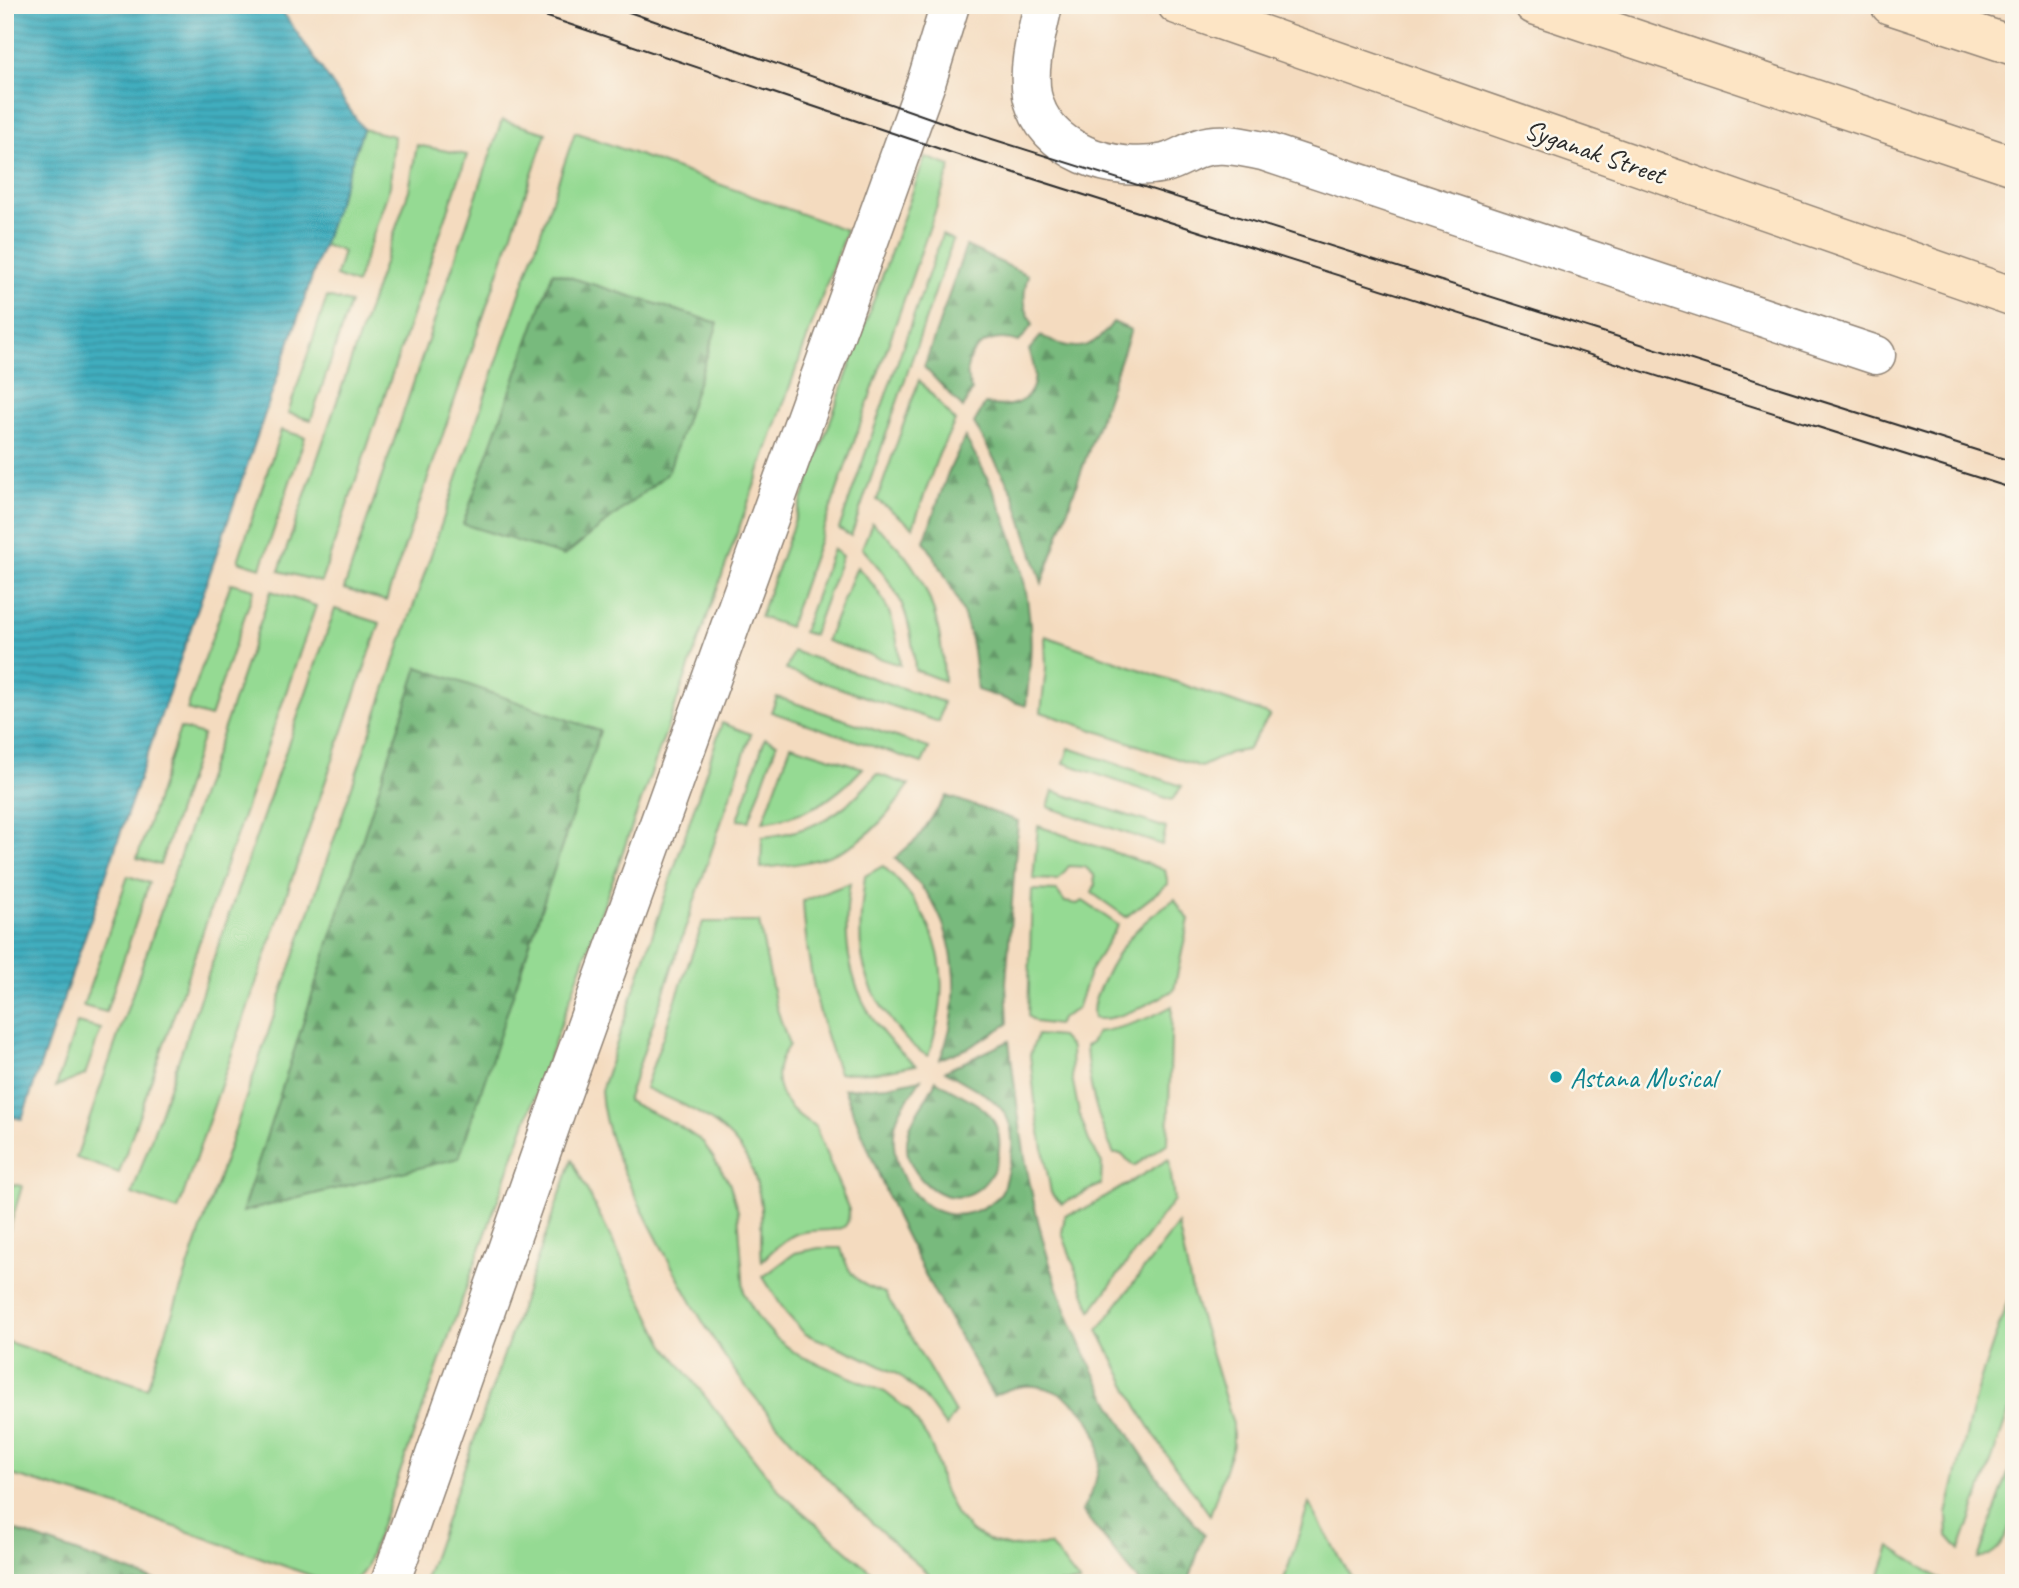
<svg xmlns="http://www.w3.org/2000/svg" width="2019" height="1588" font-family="Caveat,sans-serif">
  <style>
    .grass { fill: #95da93; stroke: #60825f; stroke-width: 2 }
    .forest { fill: url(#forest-firs); stroke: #527254; stroke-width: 2 }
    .water { fill: url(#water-rules); stroke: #366c74; stroke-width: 2 }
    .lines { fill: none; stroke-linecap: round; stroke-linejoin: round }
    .street-casing { stroke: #908375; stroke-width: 41 }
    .secondary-casing { stroke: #908375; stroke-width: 41 }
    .street { stroke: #fff; stroke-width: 38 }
    .secondary { stroke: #fde5c5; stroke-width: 38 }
    .tram { stroke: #2b2b2b; stroke-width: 2 }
    .culture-dot { fill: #0f9aa8; stroke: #fbf7ec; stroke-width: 2.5 }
    .labels { text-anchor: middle; stroke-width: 5; stroke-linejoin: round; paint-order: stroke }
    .street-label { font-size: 28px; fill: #2b2b2b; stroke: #fbf7ec }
    .culture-label { font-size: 28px; fill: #0d838f; stroke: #fbf7ec; text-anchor: start }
  </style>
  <defs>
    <pattern id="forest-firs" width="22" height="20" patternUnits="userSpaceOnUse" patternTransform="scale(1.75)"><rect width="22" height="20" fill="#78ba7d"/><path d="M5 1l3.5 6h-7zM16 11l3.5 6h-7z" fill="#639767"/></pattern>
    <pattern id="water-rules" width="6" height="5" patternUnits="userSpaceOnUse" patternTransform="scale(1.75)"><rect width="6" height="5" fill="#40adbe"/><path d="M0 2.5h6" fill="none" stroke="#368d9b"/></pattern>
  </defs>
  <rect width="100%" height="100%" fill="#fbf7ec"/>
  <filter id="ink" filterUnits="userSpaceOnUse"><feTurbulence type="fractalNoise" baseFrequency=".0143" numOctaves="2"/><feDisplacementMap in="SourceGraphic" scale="14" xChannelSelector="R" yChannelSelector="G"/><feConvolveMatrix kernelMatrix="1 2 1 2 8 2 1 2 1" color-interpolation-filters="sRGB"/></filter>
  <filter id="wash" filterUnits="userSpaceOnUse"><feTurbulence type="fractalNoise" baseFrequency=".00686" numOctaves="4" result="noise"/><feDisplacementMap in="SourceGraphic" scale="28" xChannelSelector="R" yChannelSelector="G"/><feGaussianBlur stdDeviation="1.57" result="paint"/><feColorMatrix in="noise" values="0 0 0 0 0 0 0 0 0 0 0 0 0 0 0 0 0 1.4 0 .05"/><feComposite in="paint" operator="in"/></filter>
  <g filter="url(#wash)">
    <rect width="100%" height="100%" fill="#f4dbbf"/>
    <!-- grass -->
    <g class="grass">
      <polygon points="502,120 546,133 386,601 344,589"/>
      <polygon points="363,129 394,136 390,186 356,284 336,276 343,251 323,245"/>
      <path d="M575 132 846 230 366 1567C355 1585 350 1583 329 1582L108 1503 5 1473V1341L147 1388Z"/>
      <polygon points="417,145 467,155 321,582 279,571 409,190"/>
      <polygon points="925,157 951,166 789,627 760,617"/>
      <polygon points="942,235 953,240 851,536 839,529"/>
      <polygon points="327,297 350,303 311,420 288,413"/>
      <polygon points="919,380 955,421 938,456 913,527 877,500"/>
      <polygon points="281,430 305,437 261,568 238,561"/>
      <path d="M872 523C925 564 942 616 944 681L915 670C911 613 901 591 862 548Z"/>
      <polygon points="833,549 842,556 813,635 803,632"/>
      <path d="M857 567C887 595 897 624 900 665L826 641Z"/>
      <polygon points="231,583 254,589 210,717 187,710"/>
      <polygon points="271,591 316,606 119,1173 76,1158"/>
      <polygon points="335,609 380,623 178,1210 132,1194"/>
      <polygon points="1045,636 1270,715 1247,750 1230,753 1201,767 1041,712 1046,668"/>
      <polygon points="793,651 943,702 939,722 786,670"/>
      <polygon points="777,697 929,748 922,763 771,712"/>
      <path d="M722 723 751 734 627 1101 676 1124 703 1142 729 1182 738 1211 744 1293 758 1318 776 1338 798 1355 885 1392 909 1411 928 1439 936 1458 941 1484 956 1515 972 1532 991 1542 1010 1547 1050 1545 1080 1583H939C868 1522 799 1455 742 1381 706 1333 678 1278 650 1225 629 1183 604 1139 601 1091Z"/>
      <polygon points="180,728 203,735 160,865 137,858"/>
      <polygon points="765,738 777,743 749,821 738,820"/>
      <path d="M791 745 863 768C832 802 808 815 763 822Z"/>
      <polygon points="1069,748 1182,786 1172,800 1064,763"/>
      <path d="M877 774 909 785C868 848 834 862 761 868L762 837C814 832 843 814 877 774Z"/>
      <polygon points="1053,791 1166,828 1162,845 1048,807"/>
      <polygon points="1038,826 1165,870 1168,884 1126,917 1092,893 1095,885 1094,875 1085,867 1069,866 1058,880 1033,879"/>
      <path d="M883 866C943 920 955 982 928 1056 911 1047 901 1035 890 1019 854 970 858 934 865 876Z"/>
      <polygon points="128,876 149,883 106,1012 83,1006"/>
      <path d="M850 883C838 956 856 1019 916 1065L879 1072 839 1073C818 1018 806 960 803 901Z"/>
      <polygon points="1032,890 1057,891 1065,902 1077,904 1083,901 1118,925 1090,971 1077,1009 1062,1018 1057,1025 1036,1022 1028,1016"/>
      <path d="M1175 899 1181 910 1189 919 1174 990C1155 1000 1115 1024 1094 1018 1091 1005 1097 993 1103 981 1121 942 1140 922 1175 899Z"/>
      <path d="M703 922H759L776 1006 789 1045C764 1078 782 1108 815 1126L849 1210C849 1216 849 1222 845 1226 837 1233 809 1228 796 1234 783 1240 772 1251 762 1261 760 1243 762 1225 761 1207 754 1134 704 1113 645 1088Z"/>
      <path d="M1172 1006 1168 1143 1134 1166 1121 1154H1114C1097 1119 1088 1085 1086 1046L1091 1043 1097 1032C1125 1028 1147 1020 1172 1006Z"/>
      <polygon points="77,1023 101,1029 85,1075 56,1087"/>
      <polygon points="1037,1035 1061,1037 1071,1048 1072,1077 1079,1113 1089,1141 1102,1163 1101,1184 1062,1204 1051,1193 1036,1110 1030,1055"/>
      <polygon points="1169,1159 1174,1200 1091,1311 1062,1233 1065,1215 1085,1209"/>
      <polygon points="572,1160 664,1344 782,1494 884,1583 427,1583 426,1577"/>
      <polygon points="5,1183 22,1186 9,1231 5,1230"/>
      <polygon points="1178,1224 1192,1291 1233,1424 1233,1445 1210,1515 1166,1454 1141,1413 1098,1330"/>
      <path d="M819 1248H841C848 1275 857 1285 885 1293L955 1413 946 1427 925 1398 899 1375 858 1355 805 1334 786 1313 763 1277 795 1253Z"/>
      <polygon points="2014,1282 2014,1397 1960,1550 1948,1536 1947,1514 1977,1390"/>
      <path d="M2014 1456C2014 1492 2019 1551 1978 1559Z"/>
      <polygon points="1309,1503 1344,1566 1356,1583 1283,1583"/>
      <polygon points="1890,1546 1946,1583 1877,1583"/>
    </g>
    <!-- forest -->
    <g class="forest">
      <path d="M966 246 1028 275C1023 293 1022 307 1033 324L1019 342C984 330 956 356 972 391L963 408 924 367Z"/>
      <polygon points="553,272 718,323 668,473 564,556 463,524"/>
      <path d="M1113 322 1131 330 1042 583 1013 493 974 423 985 404C1027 412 1044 390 1029 350L1041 336C1073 353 1092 352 1113 322Z"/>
      <path d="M965 437C997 491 1023 552 1029 614 1033 645 1029 676 1026 706L977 690C975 674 975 656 971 640 963 604 944 572 924 541L948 473Z"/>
      <polygon points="418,667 600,731 459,1158 242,1212"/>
      <path d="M947 796 1018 821 1006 983 1008 1024 970 1047 940 1059C962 1009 959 941 928 895 918 882 906 870 895 858L917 839Z"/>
      <path d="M1009 1041C1016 1095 1022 1150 1034 1203 1060 1325 1121 1442 1204 1534L1188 1583H1140L1082 1511C1093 1491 1101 1472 1099 1449 1097 1414 1059 1383 1024 1386 1012 1387 1003 1391 993 1396L933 1290 896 1217 844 1089 888 1086 921 1079C912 1094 898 1109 895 1126 886 1175 930 1235 982 1208 990 1204 998 1199 1002 1191 1005 1183 1007 1173 1009 1165 1024 1106 986 1096 945 1071Z"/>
      <path d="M936 1080C951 1091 972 1098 986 1111 1024 1149 974 1231 923 1181 914 1171 906 1157 907 1143 908 1119 927 1101 936 1080Z"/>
      <polygon points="14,1530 162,1583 5,1583 5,1557"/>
    </g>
    <!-- water -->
    <polygon class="water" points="5,5 278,5 363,129 22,1119 5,1116"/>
  </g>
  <g filter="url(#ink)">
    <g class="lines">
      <!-- street casing -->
      <g class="street-casing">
        <g id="street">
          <path d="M1043 5C1037 33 1027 67 1032 95 1044 152 1114 174 1165 163 1177 160 1188 152 1200 148 1220 141 1242 147 1263 151L1876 355"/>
          <polyline points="390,1583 561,1096 927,80 950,5"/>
        </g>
      </g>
      <!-- secondary casing -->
      <g class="secondary-casing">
        <g id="secondary">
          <polyline points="1177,5 2014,297"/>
          <polyline points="1534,5 2014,166"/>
          <polyline points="1890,5 2014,46"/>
        </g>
      </g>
      <!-- street -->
      <use href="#street" class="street"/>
      <!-- secondary -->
      <use href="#secondary" class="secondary"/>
      <!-- tram -->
      <g class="tram">
        <polyline points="512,5 961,156 2014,489"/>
        <polyline points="609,5 970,132 2014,462"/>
      </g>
    </g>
  </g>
  <!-- markers -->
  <circle class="culture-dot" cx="1556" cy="1077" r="7"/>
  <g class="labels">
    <!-- street labels -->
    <g class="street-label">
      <text transform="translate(1595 151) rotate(19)" y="10">Syganak Street</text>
    </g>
    <!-- culture labels -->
    <g class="culture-label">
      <text x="1570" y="1087">Astana Musical</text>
    </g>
  </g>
  <!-- margin -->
  <rect width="2019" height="1588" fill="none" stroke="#fbf7ec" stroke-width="28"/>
</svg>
